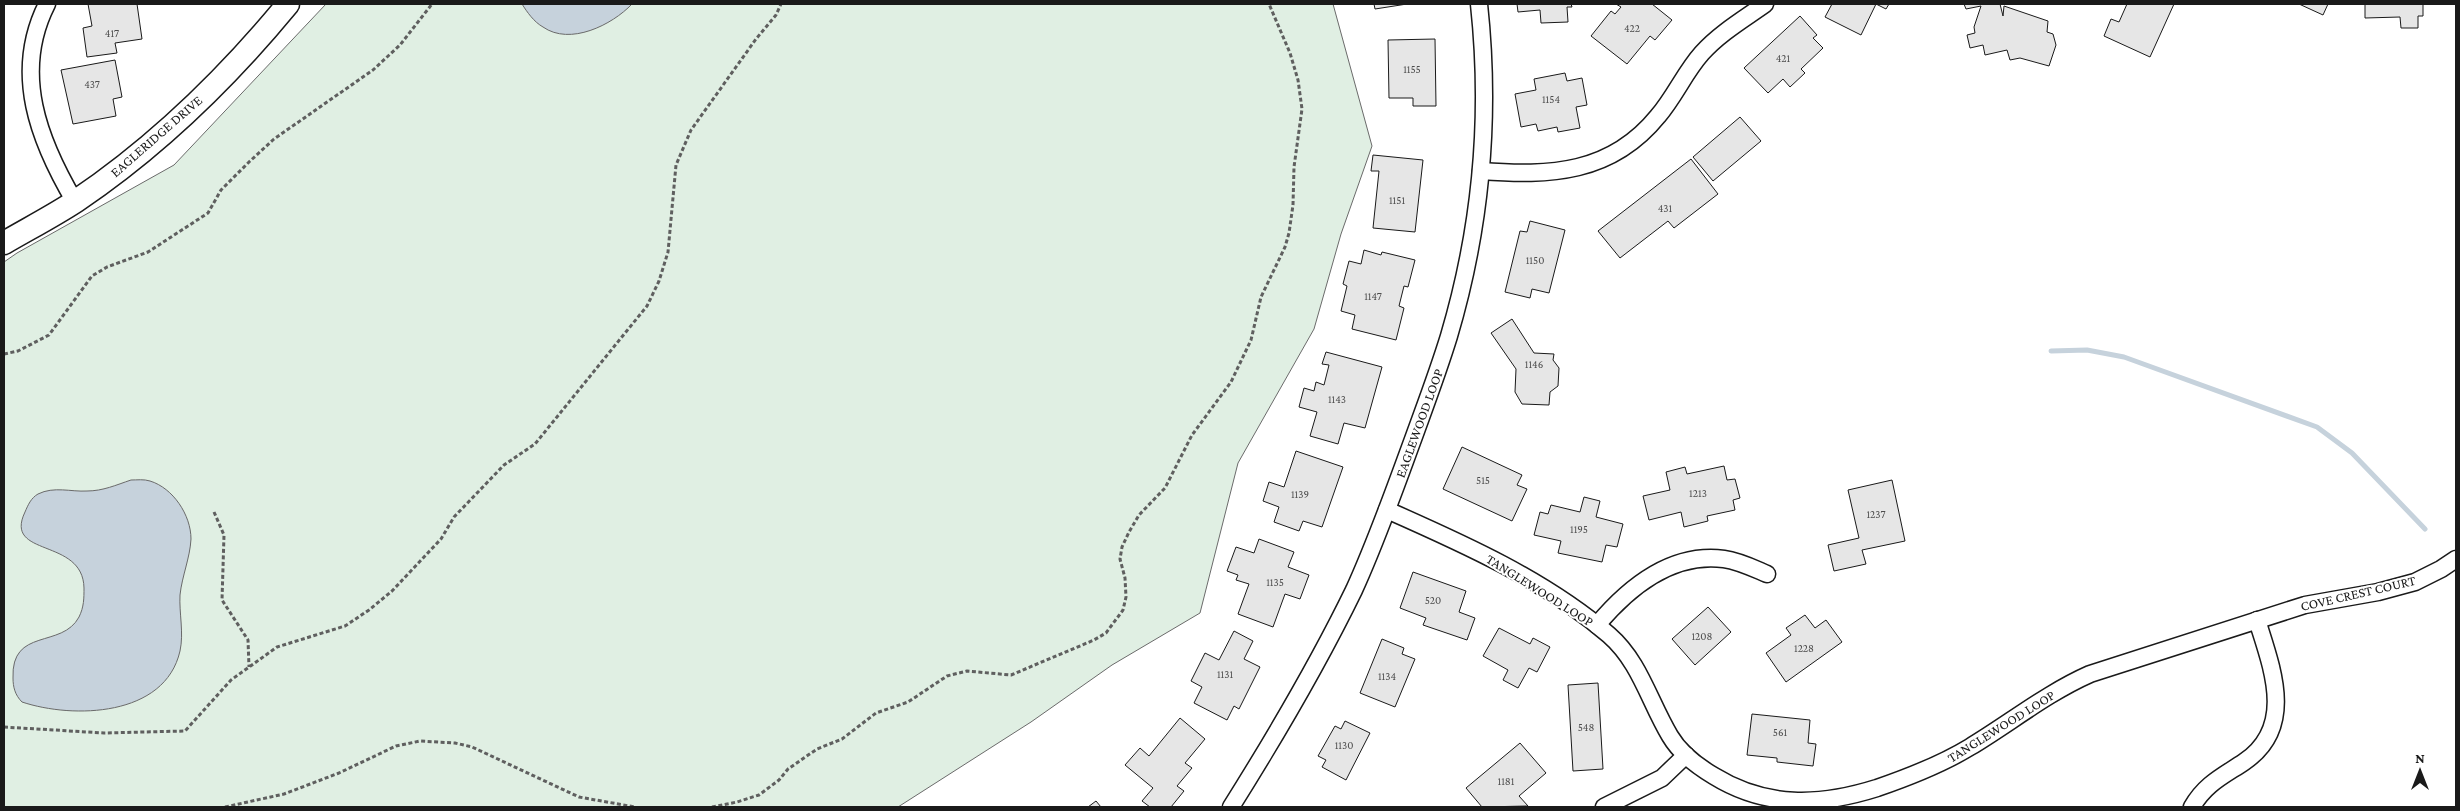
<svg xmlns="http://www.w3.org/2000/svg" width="2460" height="811" font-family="'Crimson Pro',serif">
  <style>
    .green { fill: #e0efe3; stroke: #6a6a6a }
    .water { fill: #c6d2dc; stroke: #6a6a6a }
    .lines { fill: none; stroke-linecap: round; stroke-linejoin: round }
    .stream { stroke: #c6d2dc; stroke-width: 5 }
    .building { fill: #e6e6e6; stroke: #1a1a1a }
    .minor-casing { stroke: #1a1a1a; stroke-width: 19 }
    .secondary-casing { stroke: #1a1a1a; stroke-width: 25 }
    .path { stroke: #5f5f5f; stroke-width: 3; stroke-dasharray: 4 2.5; stroke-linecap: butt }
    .minor { stroke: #fff; stroke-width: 16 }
    .secondary { stroke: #fff; stroke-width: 22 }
    .labels { text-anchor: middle; stroke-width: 4; stroke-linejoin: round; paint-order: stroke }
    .number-label { font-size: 11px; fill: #4d4d4d }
    .street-label { font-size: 14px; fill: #1a1a1a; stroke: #fff }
  </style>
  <rect width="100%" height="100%" fill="#fff"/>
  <!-- green -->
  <polygon class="green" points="326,4 1333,4 1372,146 1341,234 1314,329 1238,463 1200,613 1112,665 1031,722 898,807 4,807 4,262 17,253 174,165"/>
  <!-- water -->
  <g class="water">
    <path d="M522 4H632C612 25 570 46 543 27 534 22 527 12 522 4Z"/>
    <path d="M131 480C137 480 144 479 150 481 173 488 191 515 191 539 190 558 182 576 180 595 179 613 184 633 180 651 165 717 73 719 22 702 15 695 13 687 13 678 11 627 62 649 79 617 84 607 84 598 84 588 83 537 3 558 25 512 28 505 31 498 38 494 54 486 71 492 87 491 103 491 116 485 131 480Z"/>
  </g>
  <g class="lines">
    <!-- stream -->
    <polyline class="stream" points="2051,351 2087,350 2124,357 2317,427 2352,453 2425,529"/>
  </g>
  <!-- building -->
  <g class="building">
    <polygon points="88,4 137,4 142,39 115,43 117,53 87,57 83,28 92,26"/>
    <polygon points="1374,4 1407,4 1375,9"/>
    <polygon points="1517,4 1571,4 1572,7 1567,7 1568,22 1541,23 1540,10 1518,12"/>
    <polygon points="1616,4 1652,4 1672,20 1655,40 1650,36 1627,64 1591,36 1611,11 1615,14 1621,7"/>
    <polygon points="1832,4 1889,4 1886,9 1876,4 1861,35 1825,17"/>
    <polygon points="1964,4 2000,4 2003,16 2004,6 2048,21 2047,32 2053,34 2056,45 2049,66 2020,58 2010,60 2007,50 1985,55 1983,45 1970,48 1967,35 1975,33 1974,27 1981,6 1966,9"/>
    <polygon points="2127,4 2174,4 2150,57 2104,36 2111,19 2119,22"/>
    <polygon points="2299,4 2328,4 2323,15"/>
    <polygon points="2365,4 2423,4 2423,16 2418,16 2418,28 2401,28 2400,17 2365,18"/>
    <polygon points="1800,16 1817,35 1813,38 1823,48 1801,69 1805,73 1790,87 1783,79 1768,93 1744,68"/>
    <polygon points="1435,39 1436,106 1413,106 1413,98 1389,98 1388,40"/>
    <polygon points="115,60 122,97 113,99 116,116 73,124 61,70"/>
    <polygon points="1565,73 1567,81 1582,78 1587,105 1576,107 1580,128 1558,132 1557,127 1538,131 1536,124 1521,127 1515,94 1536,90 1534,79"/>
    <polygon points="1740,117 1761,141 1713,181 1693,157"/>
    <polygon points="1373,155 1423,160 1415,232 1373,228 1379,171 1371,171"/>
    <polygon points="1691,159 1718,194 1674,228 1668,221 1620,258 1598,231"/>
    <polygon points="1530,221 1565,230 1549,293 1532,289 1530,298 1505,292 1520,231 1527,232"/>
    <polygon points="1364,250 1381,255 1382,252 1415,260 1408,287 1404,286 1399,306 1404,308 1396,340 1352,329 1355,315 1341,311 1347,286 1343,284 1349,261 1361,264"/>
    <polygon points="1512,319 1534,353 1554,354 1553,360 1559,368 1558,386 1550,392 1549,405 1522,404 1515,392 1516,369 1491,333"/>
    <polygon points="1326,352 1382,367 1365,428 1344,423 1338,444 1310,436 1317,412 1299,407 1304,388 1314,391 1316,382 1324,385 1329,365 1322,364"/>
    <polygon points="1462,447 1522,475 1517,485 1527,489 1512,521 1443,489"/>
    <polygon points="1296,451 1343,467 1322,527 1303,521 1299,531 1274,522 1279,507 1263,501 1269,482 1284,487"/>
    <polygon points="1724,466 1727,480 1735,479 1740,498 1733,500 1735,510 1707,516 1708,521 1684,527 1681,512 1649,520 1643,496 1670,490 1666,472 1685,467 1687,474"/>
    <polygon points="1892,480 1905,541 1862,550 1866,564 1834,571 1828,545 1859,538 1848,490"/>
    <polygon points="1584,497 1600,501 1596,517 1623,524 1617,547 1606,545 1602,562 1558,553 1561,541 1534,535 1540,512 1548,514 1551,505 1580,512"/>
    <polygon points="1259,539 1294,552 1288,567 1309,575 1300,599 1285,594 1273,627 1238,614 1249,584 1236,580 1238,575 1227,571 1236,547 1254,553"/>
    <polygon points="1413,572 1466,591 1459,612 1475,618 1467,640 1423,625 1426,618 1400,608"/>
    <polygon points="1708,607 1731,632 1695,665 1672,639"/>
    <polygon points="1805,615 1815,628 1826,620 1842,642 1786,682 1766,653 1791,635 1786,628"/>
    <polygon points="1499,628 1530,644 1533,638 1550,647 1537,672 1529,668 1518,688 1503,680 1508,670 1483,656"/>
    <polygon points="1234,631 1253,641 1244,659 1260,667 1239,709 1234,706 1227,720 1194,703 1202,687 1191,681 1205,653 1219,660"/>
    <polygon points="1382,639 1404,648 1402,654 1415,659 1395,707 1360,693"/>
    <polygon points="1598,683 1603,769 1573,771 1568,685"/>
    <polygon points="1752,714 1810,720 1808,743 1816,744 1813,766 1777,762 1777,758 1747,755"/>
    <polygon points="1180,718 1205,739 1185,763 1192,768 1177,786 1184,791 1171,807 1150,807 1142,801 1153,788 1125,765 1140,748 1149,756"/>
    <polygon points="1345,721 1370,733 1346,780 1322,767 1326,760 1318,756 1335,726 1341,729"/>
    <polygon points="1520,743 1546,773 1519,796 1528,806 1482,807 1466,788"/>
    <polygon points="1096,801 1101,807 1088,807"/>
  </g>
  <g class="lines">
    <!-- minor casing -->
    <g class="minor-casing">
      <g id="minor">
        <path d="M47 4C12 73 39 141 75 202"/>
        <path d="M1481 171C1550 176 1611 174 1658 116 1675 96 1685 72 1702 53 1720 33 1744 19 1765 4"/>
        <path d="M1387 510C1464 544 1545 580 1609 635 1640 662 1649 701 1670 736 1680 753 1697 766 1714 776 1766 808 1820 806 1877 788 1909 777 1942 764 1970 747 2010 723 2047 693 2090 674L2305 605 2378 592 2415 582 2441 569 2456 559"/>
        <path d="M1597 625C1628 588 1671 552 1724 559 1739 561 1753 568 1767 574"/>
        <path d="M1231 807C1275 737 1318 664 1354 590 1376 542 1394 491 1412 442 1425 406 1438 372 1449 336 1481 228 1491 115 1479 4"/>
        <polyline points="1604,807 1662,778 1686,755"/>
        <path d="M2192 807C2205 784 2223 776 2244 762 2296 727 2272 668 2257 620"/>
      </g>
    </g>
    <!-- secondary casing -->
    <g class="secondary-casing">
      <path id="secondary" d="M4 243C28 229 53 216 76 201 156 147 227 78 288 4"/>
    </g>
    <!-- path -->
    <g class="path">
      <polyline points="4,354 18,351 49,335 92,276 107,267 148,252 208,213 221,190 249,162 274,139 373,70 400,45 432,4"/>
      <polyline points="214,512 224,535 222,600 248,640 249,667"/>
      <polyline points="4,727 104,733 185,731 231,680 277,647 345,626 369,610 392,591 441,539 454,517 504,465 535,444 647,306 659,281 668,252 676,165 691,130 756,39 776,15 781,4"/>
      <polyline points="225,807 284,794 339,773 396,746 420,741 455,743 472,747 579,797 635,807"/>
      <polyline points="712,807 737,802 759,795 779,780 788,769 817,749 842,739 876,713 908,702 947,676 967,671 1011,675 1094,640 1106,633 1123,610 1126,597 1125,578 1120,559 1122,547 1129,532 1139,515 1165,488 1192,435 1231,382 1251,340 1261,297 1285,247 1289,233 1293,205 1294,167 1302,109 1298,80 1290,53 1269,4"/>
    </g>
    <!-- minor -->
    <use href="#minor" class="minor"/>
    <!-- secondary -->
    <use href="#secondary" class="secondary"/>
  </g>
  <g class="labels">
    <!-- number labels -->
    <g class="number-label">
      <text x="1632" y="32">422</text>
      <text x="112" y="37">417</text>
      <text x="1783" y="62">421</text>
      <text x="1412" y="73">1155</text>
      <text x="92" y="88">437</text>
      <text x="1551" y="103">1154</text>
      <text x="1397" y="204">1151</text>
      <text x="1665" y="212">431</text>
      <text x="1535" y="264">1150</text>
      <text x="1373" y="300">1147</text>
      <text x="1534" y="368">1146</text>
      <text x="1337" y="403">1143</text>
      <text x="1483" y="484">515</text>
      <text x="1698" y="497">1213</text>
      <text x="1300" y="498">1139</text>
      <text x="1876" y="518">1237</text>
      <text x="1579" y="533">1195</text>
      <text x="1275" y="586">1135</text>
      <text x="1433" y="604">520</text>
      <text x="1702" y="640">1208</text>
      <text x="1804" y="652">1228</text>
      <text x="1225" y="678">1131</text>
      <text x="1387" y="680">1134</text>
      <text x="1586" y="731">548</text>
      <text x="1780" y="736">561</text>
      <text x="1344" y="749">1130</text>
      <text x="1506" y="785">1181</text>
    </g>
    <!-- street labels -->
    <g class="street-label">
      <text transform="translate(156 136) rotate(-41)" y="5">EAGLERIDGE DRIVE</text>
      <text transform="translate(1419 423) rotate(-70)" y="5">EAGLEWOOD LOOP</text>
      <text transform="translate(1540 590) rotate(32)" y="5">TANGLEWOOD LOOP</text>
      <text transform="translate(2358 593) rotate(-13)" y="5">COVE CREST COURT</text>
      <text transform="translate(2001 726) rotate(-32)" y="5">TANGLEWOOD LOOP</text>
    </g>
  </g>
  <!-- border -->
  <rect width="2460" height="811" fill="none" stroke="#1a1a1a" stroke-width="10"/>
  <!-- north arrow -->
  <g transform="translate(2420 771)" stroke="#ffffff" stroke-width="4" paint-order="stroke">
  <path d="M0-4L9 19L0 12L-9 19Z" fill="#1a1a1a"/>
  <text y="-8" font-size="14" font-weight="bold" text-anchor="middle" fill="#1a1a1a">N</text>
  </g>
</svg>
